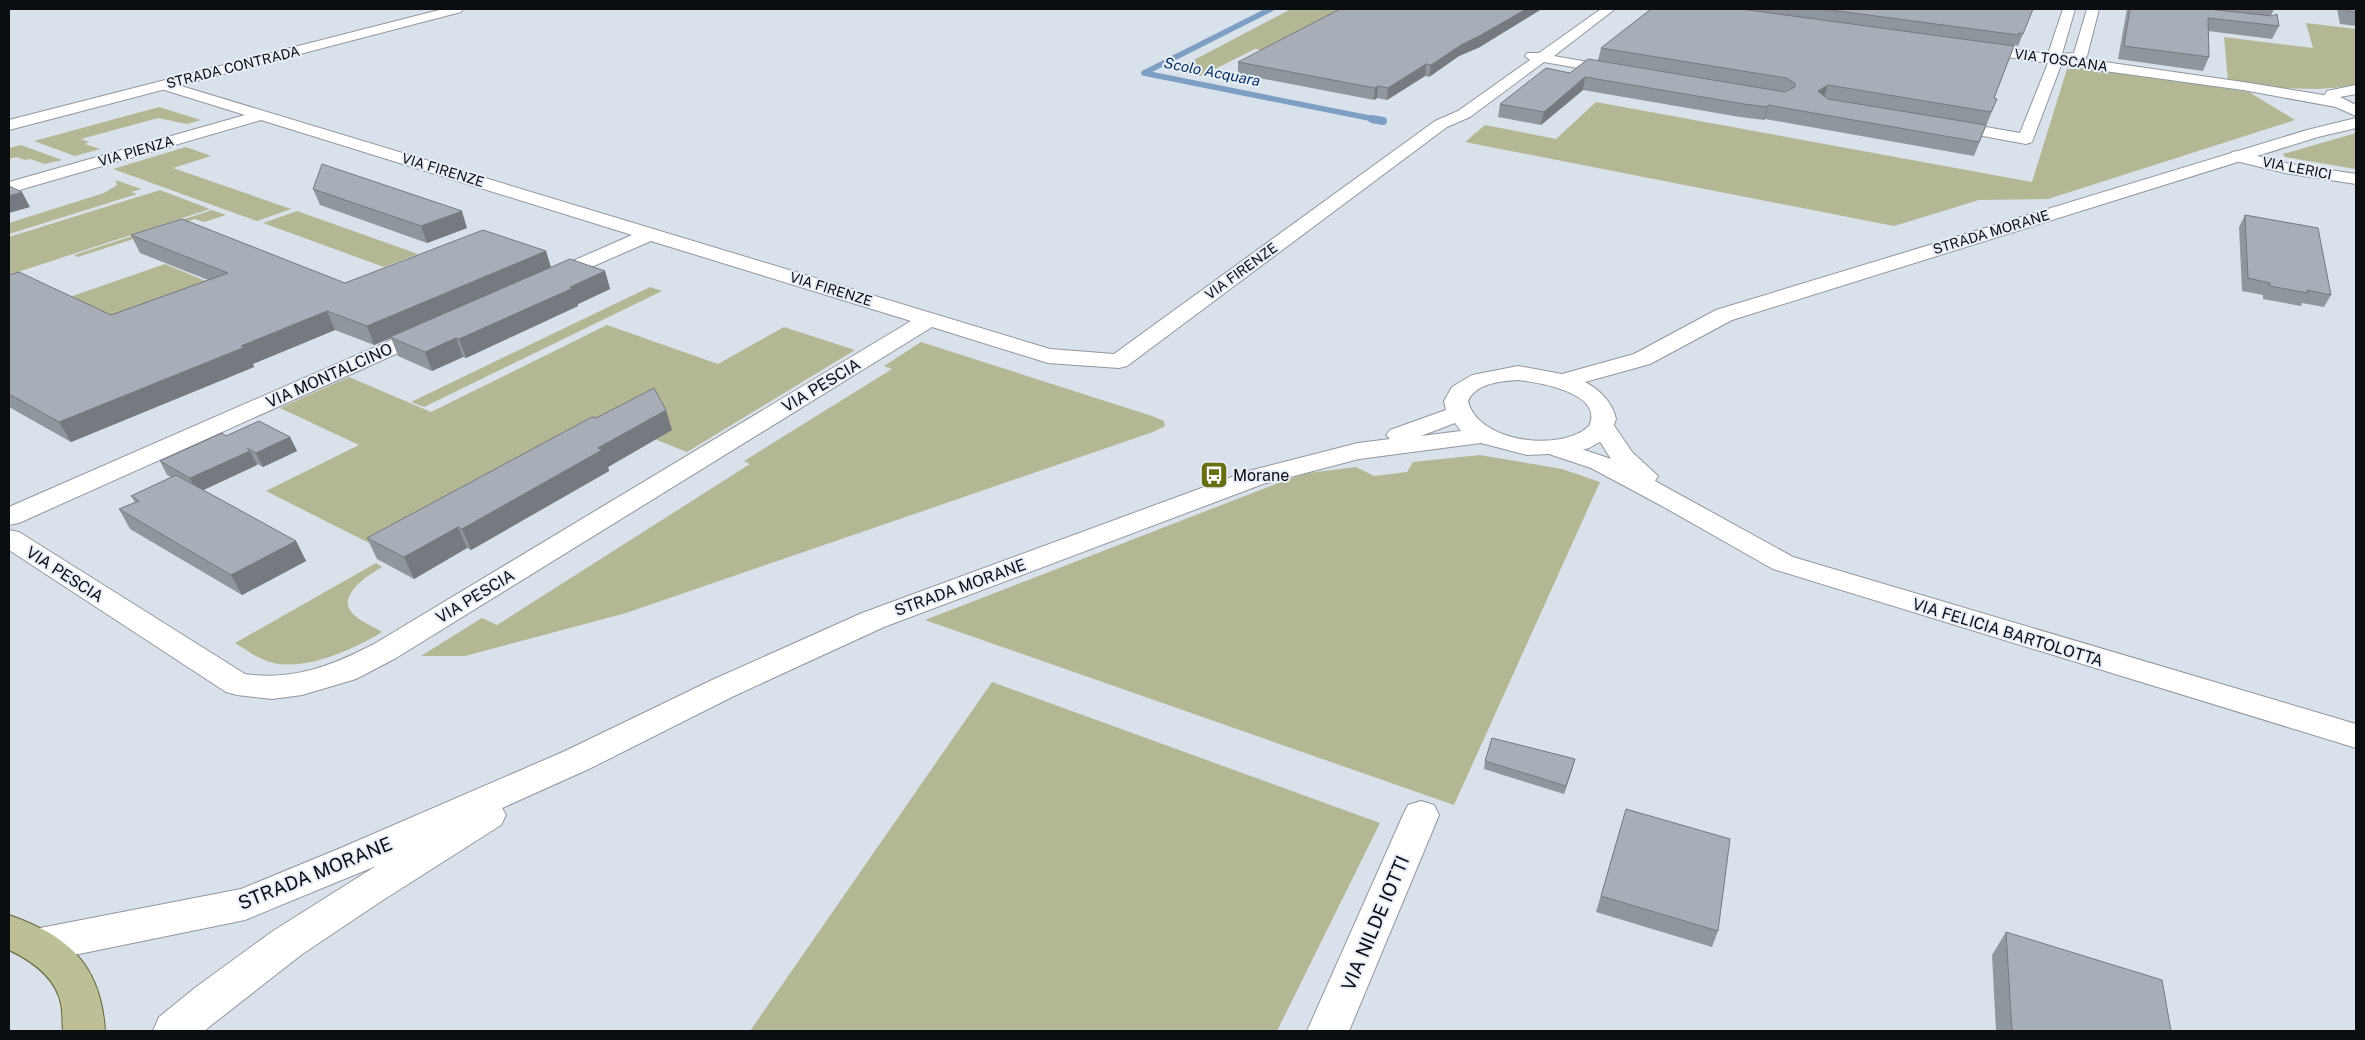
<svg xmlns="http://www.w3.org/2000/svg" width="2365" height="1040" font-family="'Public Sans',sans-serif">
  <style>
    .green { fill: #b4b794 }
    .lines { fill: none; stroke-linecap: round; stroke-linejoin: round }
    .stream-far1 { stroke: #7d9ec5; stroke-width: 5.5 }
    .stream { stroke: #7d9ec5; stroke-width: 8 }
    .minor-casing { stroke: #90979f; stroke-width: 2 }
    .tertiary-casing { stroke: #90979f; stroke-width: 2 }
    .primary-casing { stroke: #62663b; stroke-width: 2 }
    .minor { fill: #fff; fill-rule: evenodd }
    .tertiary { fill: #fff; fill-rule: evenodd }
    .primary { fill: #bdc097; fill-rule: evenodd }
    .wall { fill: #90969d }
    .shaded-wall { fill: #757a80 }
    .building { fill: #a7aeb7; stroke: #757a80 }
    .labels { text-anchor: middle; stroke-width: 4; stroke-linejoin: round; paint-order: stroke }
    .far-street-label { font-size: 14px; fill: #0b0e11; stroke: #e7eef7 }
    .far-water-label { font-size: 15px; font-style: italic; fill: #002f5f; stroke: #e7eef7 }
    .street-label { font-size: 16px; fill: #0b0e11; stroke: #e7eef7 }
    .poi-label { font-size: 16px; fill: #0b0e11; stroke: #e7eef7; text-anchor: start }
    .near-street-label { font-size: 19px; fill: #0b0e11; stroke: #e7eef7 }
  </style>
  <rect width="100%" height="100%" fill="#d9e1ea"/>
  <!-- green -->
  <g class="green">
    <polygon points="1291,9 1359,9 1272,52 1255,49 1201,76 1173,71"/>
    <polygon points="2306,23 2356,29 2356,86 2318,89 2277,88 2228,81 2224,37 2313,48"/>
    <polygon points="2067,69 2105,69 2249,92 2295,120 2048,199 1979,200 1894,226 1465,142 1485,125 1556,139 1596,102 2032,182"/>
    <polygon points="159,107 201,120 187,124 158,118 81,139 89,142 85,144 100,149 75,156 34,141"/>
    <polygon points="2356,133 2356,169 2285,157 2283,154"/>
    <polygon points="21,145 62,160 45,164 30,159 25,160 16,157 9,159 9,148"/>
    <polygon points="186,147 211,156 173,168 291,209 257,221 113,169"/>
    <polygon points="116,180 141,189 131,192 137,194 9,234 9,223 104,193 117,185"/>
    <polygon points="160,190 210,209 9,275 9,237"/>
    <polygon points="212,210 226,215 204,222 195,219 78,257 74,255"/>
    <polygon points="297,211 418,254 384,267 263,223"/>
    <polygon points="165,264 225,289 41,358 9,318"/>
    <polygon points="650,287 662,291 424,407 411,402"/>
    <polygon points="607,325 718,364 784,327 855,350 687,452 614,423 385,551 266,491 359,445 280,408 349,377 431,412"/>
    <polygon points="921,342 1152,416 1164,421 1165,426 1153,432 626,613 465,656 421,656 482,618 497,625 750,464 744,461 892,369 884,366"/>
    <polygon points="1480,455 1562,469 1600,482 1454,805 925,620 1286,480 1308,473 1356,467 1374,476 1407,472 1413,462"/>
    <path d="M376 563 382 567C370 574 336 595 352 613 359 621 373 626 382 632 352 650 297 676 262 659 252 655 244 648 235 643Z"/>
    <polygon points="992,682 1380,823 1277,1031 750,1031"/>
  </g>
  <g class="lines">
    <!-- stream-far1 -->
    <polyline class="stream-far1" points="1271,9 1144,73 1379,120"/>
    <!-- stream -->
    <polyline class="stream" points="1372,119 1383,121"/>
    <!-- minor casing -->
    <g class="minor-casing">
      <g id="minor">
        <path d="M1601 9H1615L1554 56 1622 68 1624 71 1622 74 1617 75 1544 62 1470 117 1447 127 1127 366 1119 368 1048 363 932 327 396 658 356 679 302 695 272 699 237 695 226 692 9 550V530L19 532 245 674C292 681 332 666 374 644L911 321 651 241 557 282 550 284 543 282 540 278 543 274 632 235 261 120 9 193V182L245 115 158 88 156 85 158 82H168L1050 349 1114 354 1435 121 1458 111 1530 60 1525 56 1527 53H1539Z"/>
        <polygon points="2063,9 2075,9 2062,54 2074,53 2087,9 2099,9 2087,56 2084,59 2243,82 2336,97 2344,102 2336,107 2243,90 2061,65 2032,142 2026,144 1940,128 1938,125 1940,122 1946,120 2020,133 2048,63 1974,52 1967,48 1974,44 2048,54"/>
        <polygon points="2238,151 2285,163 2356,174 2356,184 2285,173 2232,160 2230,156 2232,152"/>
        <polygon points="428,324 436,326 439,331 436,336 19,523 9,525 9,507"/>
        <polygon points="1602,419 1611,421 1632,452 1658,476 1655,481 1793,557 2356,724 2356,748 1773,569 1662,506 1591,468 1546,453 1542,448 1546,443 1555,440 1611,459 1590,426 1593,421"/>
        <polygon points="1421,801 1434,805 1439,815 1349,1031 1307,1031 1403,815 1408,805"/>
      </g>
    </g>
    <!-- tertiary casing -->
    <g class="tertiary-casing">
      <g id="tertiary">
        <polygon points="443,9 463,9 461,12 9,130 9,120"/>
        <polygon points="2356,85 2356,94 2340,97 2356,105 2356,116 2331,105 2323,98 2327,91"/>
        <path d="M2356 118V128L2318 137 1732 320 1650 364 1585 382C1599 389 1613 403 1616 419L1613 427 1603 440 1589 448 1570 453 1527 455 1481 443 1359 459 1263 484 884 627 734 696 589 769 502 808 506 815 501 825 380 902 301 955 204 1031H153L159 1017 196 987 273 931 376 866 245 920 40 962 26 957 20 945 26 933 40 928 241 889 343 847 565 751 712 680 862 613 1245 472 1358 443 1390 439 1386 435 1390 430 1446 410 1444 401 1452 387 1472 375 1518 366 1562 374 1634 354 1716 310 2307 130ZM1518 380C1538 382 1605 393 1589 426 1561 453 1477 442 1468 401 1476 383 1501 381 1518 380ZM1455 423 1461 431 1421 436Z"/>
      </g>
    </g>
    <!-- primary casing -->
    <g class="primary-casing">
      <path id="primary" d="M9 915C69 936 101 965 105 1031H63C62 1022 63 1013 61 1004 56 977 32 961 9 950Z"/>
    </g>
    <!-- minor -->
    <use href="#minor" class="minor"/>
    <!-- tertiary -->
    <use href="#tertiary" class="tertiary"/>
    <!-- primary -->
    <use href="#primary" class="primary"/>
  </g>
  <!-- wall -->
  <g class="wall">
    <polygon points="1651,9 2033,9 2018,46 2015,45 2014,47 1994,98 1997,99 1974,156 1765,119 1764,120 1740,117 1583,90 1541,125 1498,117 1500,104 1598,60 1601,48"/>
    <polygon points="2127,9 2274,9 2271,16 2279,26 2272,39 2208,31 2209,57 2203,71 2118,59"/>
    <polygon points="2337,9 2356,9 2356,26 2340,24"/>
    <polygon points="1480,47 1459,56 1429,77 1425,76 1387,100 1377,98 1374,100 1238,74 1238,62"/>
    <polygon points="313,189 467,228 427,243 320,205"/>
    <polygon points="2245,215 2331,295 2324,307 2302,303 2301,306 2263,299 2263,295 2242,291 2239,227"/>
    <polygon points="131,235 345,283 546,251 551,267 605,271 610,289 578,304 578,306 466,358 463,357 432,371 398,356 391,338 374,345 335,330 253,364 254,367 71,442 9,407 9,275 111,315 208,280 140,253"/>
    <polygon points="596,418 672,430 608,467 609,471 471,550 467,548 414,579 377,559 367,538"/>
    <polygon points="226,436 290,437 297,451 263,467 257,464 257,465 203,490 296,541 306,561 242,595 130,529 119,509 135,502 131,496 171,477 167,475 160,461"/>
    <polygon points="1575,759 1564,794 1484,769 1485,761"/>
    <polygon points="1626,809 1718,931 1712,947 1596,912"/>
    <polygon points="2006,932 2171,1031 1996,1031 1992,955"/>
  </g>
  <!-- shaded-wall -->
  <g class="shaded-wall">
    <polygon points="1526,9 1542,9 1480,47 1459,56 1429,77 1431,65 1461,45"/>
    <polygon points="1426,64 1425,76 1387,100 1388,88"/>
    <polygon points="1585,77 1583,90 1541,125 1544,112"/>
    <polygon points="1828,85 1824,98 1818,91"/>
    <polygon points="1378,86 1377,98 1374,100 1375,88"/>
    <polygon points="1768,105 1765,119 1764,120 1767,107"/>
    <polygon points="22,192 30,207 9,213 9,196"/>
    <polygon points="462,211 467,228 427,243 421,226"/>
    <polygon points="546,251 551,268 390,337 391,338 374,345 367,326"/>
    <polygon points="605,271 610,289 578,304 578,306 466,358 459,339"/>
    <polygon points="327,311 335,330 253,364 254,367 71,442 59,422 241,346"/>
    <polygon points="456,338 463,357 432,371 425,352"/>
    <polygon points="666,410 672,430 608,467 609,471 471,550 462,529 598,448"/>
    <polygon points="290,437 297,451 263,467 256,453"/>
    <polygon points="250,451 257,465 197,493 190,478"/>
    <polygon points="458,527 467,548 414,579 404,557"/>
    <polygon points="296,541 306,561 242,595 231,575"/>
    <polygon points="1575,759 1573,767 1564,794 1566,786"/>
  </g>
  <!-- building -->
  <g class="building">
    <polygon points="1340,9 1526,9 1481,35 1461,45 1431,65 1426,64 1388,88 1378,86 1375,88 1238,62"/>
    <polygon points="1651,9 1741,9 2014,46 1994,98 1997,99 1991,112 1828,85 1818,91 1828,99 1986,125 1979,142 1768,105 1767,107 1744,104 1585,77 1544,112 1500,104 1546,68 1570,73 1588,59 1785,92 1795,87 1795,83 1786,78 1601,48"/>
    <polygon points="1823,9 2033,9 2023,34 2019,33 2018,35"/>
    <polygon points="2130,9 2208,9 2272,16 2277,14 2279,26 2208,18 2209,57 2124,46"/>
    <polygon points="2346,9 2356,9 2356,12 2347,11"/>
    <polygon points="322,164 462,211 421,226 313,189"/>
    <polygon points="9,186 22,192 9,196"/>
    <polygon points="2245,215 2318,228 2331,295 2307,290 2308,293 2270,286 2270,283 2248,278"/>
    <polygon points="182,219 345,283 483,230 546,251 367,326 327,311 241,346 245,347 59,422 9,394 9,275 19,272 111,315 228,273 131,235"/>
    <polygon points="570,259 605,271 570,287 573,288 459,339 456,338 425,352 390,337"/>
    <polygon points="654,388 666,410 598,448 602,450 462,529 458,527 404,557 367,538 592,417 596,418"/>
    <polygon points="259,421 290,437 256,453 247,448 250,451 190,478 160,461 222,433 226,436"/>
    <polygon points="176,475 296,541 231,575 119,509 139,501 131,496"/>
    <polygon points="1492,738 1575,759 1566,786 1485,761"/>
    <polygon points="1626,809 1730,839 1718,931 1601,896"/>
    <polygon points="2006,932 2162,980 2171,1031 2012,1031"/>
  </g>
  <!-- icons -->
  <defs>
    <g id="bus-square" transform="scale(1.4375)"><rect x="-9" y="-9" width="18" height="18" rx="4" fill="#696e13" stroke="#e7eef7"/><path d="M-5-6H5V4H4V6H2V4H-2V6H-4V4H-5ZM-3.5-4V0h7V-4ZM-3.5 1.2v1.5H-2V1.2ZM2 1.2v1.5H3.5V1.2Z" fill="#fff"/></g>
  </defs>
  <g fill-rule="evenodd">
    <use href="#bus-square" x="1214" y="475"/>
  </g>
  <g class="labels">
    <!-- far-street labels -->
    <g class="far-street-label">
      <text transform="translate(2061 60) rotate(8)" y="5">VIA TOSCANA</text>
      <text transform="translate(233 67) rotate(-14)" y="5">STRADA CONTRADA</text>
      <text transform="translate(136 151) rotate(-16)" y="5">VIA PIENZA</text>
      <text transform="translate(2297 168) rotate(11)" y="5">VIA LERICI</text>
      <text transform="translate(443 170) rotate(17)" y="5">VIA FIRENZE</text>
      <text transform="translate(1991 232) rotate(-17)" y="5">STRADA MORANE</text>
      <text transform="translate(1241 271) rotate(-36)" y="5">VIA FIRENZE</text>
      <text transform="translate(831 289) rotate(17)" y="5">VIA FIRENZE</text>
    </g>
    <!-- far-water labels -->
    <g class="far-water-label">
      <text transform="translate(1212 72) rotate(11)" y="5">Scolo Acquara</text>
    </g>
    <!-- street labels -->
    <g class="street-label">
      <text transform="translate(329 375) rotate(-24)" y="6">VIA MONTALCINO</text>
      <text transform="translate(821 385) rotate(-31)" y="6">VIA PESCIA</text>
      <text transform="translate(65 574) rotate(33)" y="6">VIA PESCIA</text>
      <text transform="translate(960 587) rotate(-20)" y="6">STRADA MORANE</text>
      <text transform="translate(475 596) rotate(-31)" y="6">VIA PESCIA</text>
      <text transform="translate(2008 632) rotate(17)" y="6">VIA FELICIA BARTOLOTTA</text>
    </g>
    <!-- poi labels -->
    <g class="poi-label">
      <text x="1233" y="481">Morane</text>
    </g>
    <!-- near-street labels -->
    <g class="near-street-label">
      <text transform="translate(315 873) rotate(-22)" y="7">STRADA MORANE</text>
      <text transform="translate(1375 923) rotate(-67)" y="7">VIA NILDE IOTTI</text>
    </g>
  </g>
  <!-- border -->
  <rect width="2365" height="1040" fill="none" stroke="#0b0e11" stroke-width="20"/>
</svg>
